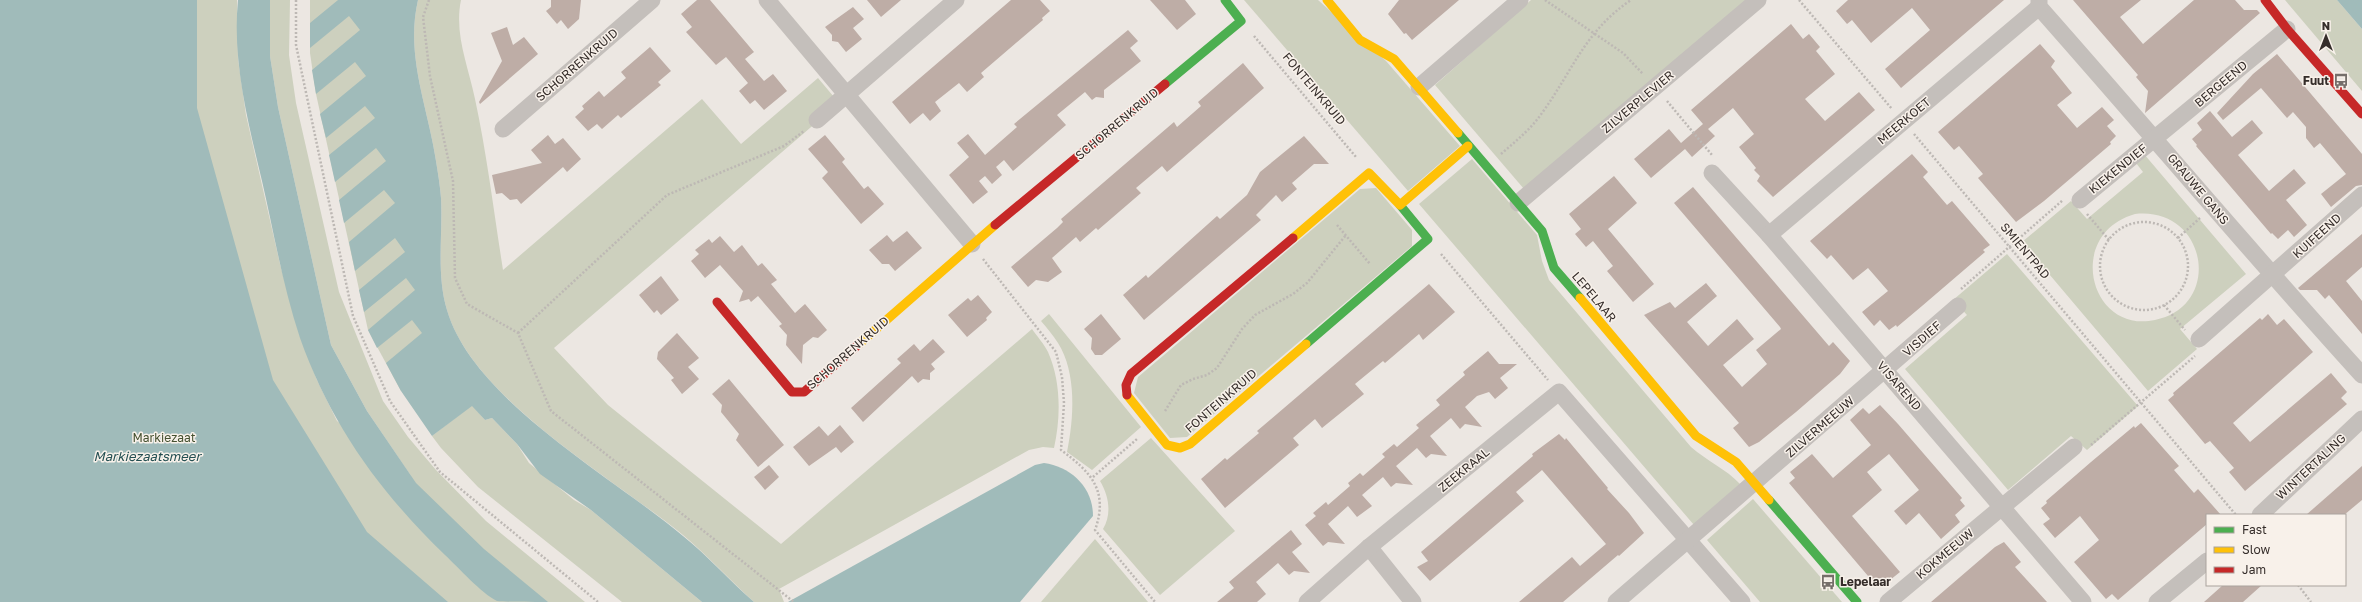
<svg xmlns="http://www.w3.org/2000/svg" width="2362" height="602" font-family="'Golos Text',sans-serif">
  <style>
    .green { fill: #cdd0be; fill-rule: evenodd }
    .water { fill: #a0bbba }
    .building { fill: #beada6 }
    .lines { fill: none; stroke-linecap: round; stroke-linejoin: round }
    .path { stroke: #bdb8b4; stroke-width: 2.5; stroke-dasharray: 2 2; stroke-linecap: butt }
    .street { stroke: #c4bfbb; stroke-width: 17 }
    .fast { stroke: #4caf50; stroke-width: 9 }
    .slow { stroke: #ffc107; stroke-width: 9 }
    .jam { stroke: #c62828; stroke-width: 9 }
    .labels { text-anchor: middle; stroke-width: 3; stroke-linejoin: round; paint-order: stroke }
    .street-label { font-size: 12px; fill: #352d2a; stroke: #f8f1ea }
    .poi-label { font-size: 12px; font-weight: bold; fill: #352d2a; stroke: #f8f1ea; text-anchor: end }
    .park-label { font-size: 12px; fill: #455130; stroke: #f8f1ea }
    .water-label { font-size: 13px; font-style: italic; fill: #244f52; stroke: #f8f1ea }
  </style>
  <rect width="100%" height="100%" fill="#ece7e2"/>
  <!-- green -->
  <g class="green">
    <polygon points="0,0 237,0 238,59 246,115 280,264 300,336 317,380 337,421 411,476 367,411 331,345 278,107 270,56 270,0 290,0 289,55 296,103 339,292 383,401 408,437 436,470 486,521 585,602 0,602"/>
    <polygon points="310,0 368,0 427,337 401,391 368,330 316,94 310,53"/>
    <path d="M418 0H461C454 34 468 65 475 99 487 155 494 213 503 270L702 99 741 144 818 78 839 103 554 348 608 405 781 544 1032 329C1037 336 1044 344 1048 352 1061 381 1061 417 1054 448L1043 447 1029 450 779 589 784 602H754C730 580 708 556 683 535 613 478 472 398 447 310 436 273 443 235 441 198 440 186 438 173 436 161 428 107 405 56 418 0Z"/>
    <polygon points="1244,0 1318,0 1386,61 1460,146 1408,191"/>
    <polygon points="1531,0 1748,0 1524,189 1435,85"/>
    <polygon points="2285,0 2337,0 2362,29 2362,91"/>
    <path d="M2144 154 2246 274 2180 329 2197 349 2148 391 2022 242 2071 201 2087 219 2143 172 2136 163ZM2135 214C2207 206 2224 306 2155 320 2089 334 2065 234 2135 214Z"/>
    <path d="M1472 159 1537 235 1542 261 1549 280 1691 447C1707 461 1726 469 1740 484L1694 525 1419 204Z"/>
    <polygon points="1376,188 1412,230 1412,246 1187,437 1170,438 1134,393 1138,377 1360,189"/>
    <polygon points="2007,254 2138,406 2087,450 2071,436 2008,490 1905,369 1967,315 1953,300"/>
    <path d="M1049 314 1141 427 1092 470 1067 452C1074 419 1077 373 1058 343 1053 335 1047 328 1041 321Z"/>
    <polygon points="472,405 485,420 492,418 517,444 529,463 574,500 591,510 702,602 622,602 478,487 441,448 432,436"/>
    <path d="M1151 438 1235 531 1160 595 1103 529C1112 514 1109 496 1100 481Z"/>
    <polygon points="1753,499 1842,602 1760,602 1707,540"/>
    <polygon points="1095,539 1148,602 1041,602"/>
  </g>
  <!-- water -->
  <g class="water">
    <polygon points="0,0 197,0 197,108 273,380 367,532 448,602 0,602"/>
    <path d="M238 0H270V56L278 107 331 345 367 411 416 483 484 549 548 602C537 602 506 602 497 601 481 593 459 568 445 555 379 491 331 425 300 338 283 287 274 233 262 181 248 122 232 61 238 0Z"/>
    <path d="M338 0H418C405 56 428 107 436 161 438 173 440 186 441 198 443 235 436 273 447 310 473 400 613 477 683 536 708 556 730 581 754 602H702L591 510 540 474 517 444 492 418 485 420 472 406 432 436 401 391 386 363 422 333 412 320 377 348 368 330 415 290 406 278 364 312 359 290 405 252 395 238 355 271 349 242 395 203 384 190 344 223 339 200 386 161 376 148 335 182 329 155 375 118 365 106 326 138 320 114 366 76 355 62 316 94 312 70 360 30 349 16 310 48V23Z"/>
    <polygon points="2337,0 2362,0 2362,29"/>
    <path d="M1044 463C1071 467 1093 487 1093 516L1020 602H788L1035 465Z"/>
  </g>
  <!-- building -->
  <g class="building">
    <polygon points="551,0 581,0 579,19 568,29 561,20 557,24 546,11 551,7"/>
    <polygon points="697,0 710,0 754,52 745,59 764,81 773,74 787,91 764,110 755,100 750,104 739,91 748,83 726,57 716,65 686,32 692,27 681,14"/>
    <polygon points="867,0 901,0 881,17"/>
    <polygon points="1011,0 1040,0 1050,11 1042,18 1043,20 981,73 984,77 967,92 959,83 935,102 941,111 930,121 923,113 910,124 892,102"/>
    <polygon points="1150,0 1185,0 1196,14 1177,30"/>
    <polygon points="1399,0 1459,0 1412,40 1406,33 1404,34 1388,14"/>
    <polygon points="1848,0 2004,0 1901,88 1885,69 1930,30 1912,8 1871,43 1852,20 1847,24 1836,11"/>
    <polygon points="2073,0 2141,0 2120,17 2143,44 2194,0 2235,0 2244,10 2257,10 2260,13 2145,113 2148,91 2136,77 2138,75"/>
    <polygon points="853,7 864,19 853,28 862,39 846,52 838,42 832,41 832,35 825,27"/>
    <polygon points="1791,24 1803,39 1809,34 1820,47 1816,51 1835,74 1805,99 1825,121 1859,92 1875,110 1773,197 1757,181 1760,176 1754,170 1756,168 1739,147 1754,134 1733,108 1708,129 1715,136 1692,157 1685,149 1651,178 1634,159 1669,129 1681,143 1703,124 1691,110"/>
    <polygon points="507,27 513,45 524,37 538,54 480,104 479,102 502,61 491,33"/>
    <polygon points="1128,30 1138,41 1130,48 1141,61 1104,90 1104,98 1096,97 1092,100 1085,92 1057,115 1066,125 1013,171 1004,160 996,167 1002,175 992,184 985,176 979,181 988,192 973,204 949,175 969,157 957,143 968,134 985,155 1017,127 1014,124"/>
    <polygon points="2040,44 2055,61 2051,67 2072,93 2057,105 2077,128 2102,107 2114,120 2107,126 2116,136 2110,142 2111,144 2044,201 2016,222 1978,178 1983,174 1959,146 1954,150 1938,132"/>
    <polygon points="650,47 671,71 658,82 661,85 621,118 618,115 602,129 597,124 588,131 575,117 584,109 582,106 599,91 604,97 626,78 621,72"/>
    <polygon points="2277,54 2362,154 2362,185 2356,186 2331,207 2321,194 2346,174 2320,143 2314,148 2306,138 2306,127 2293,112 2287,118 2261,88 2223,120 2217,113 2253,74"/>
    <polygon points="1243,63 1264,88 1167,172 1162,166 1136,188 1141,193 1098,230 1096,228 1080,242 1076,237 1052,258 1062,272 1048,282 1036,280 1028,287 1011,267 1057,228 1063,222 1061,219 1174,122 1177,127 1201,106 1198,102"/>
    <polygon points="2210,111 2232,137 2252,120 2263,133 2238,155 2269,191 2294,169 2306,183 2286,200 2307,225 2294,237 2288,230 2278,239 2272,233 2271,234 2196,146 2197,145 2192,139 2202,130 2197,123"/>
    <polygon points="548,135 555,144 563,138 581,159 567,172 563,167 521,204 517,199 510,200 502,193 496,194 492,175 542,163 531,150"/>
    <polygon points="825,135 845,159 842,162 864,189 868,186 884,204 861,224 822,178 828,172 808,149"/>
    <polygon points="1304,136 1329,164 1314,164 1292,183 1297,189 1282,202 1276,195 1256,215 1261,220 1144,320 1123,295 1146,275 1148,278 1217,216 1220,219 1247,195 1260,172"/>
    <polygon points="1912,154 1928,172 1923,177 1947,205 1952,201 1990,245 1983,250 1985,252 1922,306 1897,327 1896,325 1889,330 1880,320 1874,326 1862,312 1888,291 1868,268 1853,280 1831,255 1827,259 1810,241"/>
    <polygon points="1614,176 1637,203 1608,229 1654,284 1633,302 1607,271 1613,266 1593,241 1586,247 1575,234 1581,229 1569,214"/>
    <polygon points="1693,187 1829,346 1833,342 1850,361 1840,374 1796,412 1759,442 1749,447 1733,428 1739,423 1644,315 1670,302 1675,308 1706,283 1717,296 1687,322 1708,346 1737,319 1748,332 1754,339 1723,365 1742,387 1767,364 1756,350 1781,329 1780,327 1674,203"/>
    <polygon points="907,231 922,248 895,271 889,264 882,264 869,250 887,235 893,242"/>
    <polygon points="2362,234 2362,267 2346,281 2362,301 2362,334 2329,295 2325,299 2317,290 2300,290 2298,288"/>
    <polygon points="720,236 734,252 742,245 758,266 762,263 777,280 771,284 795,313 805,304 827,330 818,338 813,337 803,345 802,364 786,345 787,335 779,326 782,324 758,296 751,302 749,299 739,302 743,291 720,265 705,278 691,261 699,254 695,250 709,239 712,243"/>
    <polygon points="661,276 679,300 661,315 657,310 654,313 639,295"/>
    <polygon points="1429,284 1455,312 1423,340 1419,334 1385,363 1383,361 1355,384 1364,394 1322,428 1315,419 1293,438 1299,445 1225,508 1201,479 1225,458 1227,460 1259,433 1257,431"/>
    <polygon points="978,295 992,312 986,318 987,320 967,337 948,315 968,298 971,301"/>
    <polygon points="1101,314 1121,339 1102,355 1095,355 1091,349 1092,338 1084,329"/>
    <polygon points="2268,314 2277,325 2284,319 2313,352 2233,423 2250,442 2331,373 2347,392 2341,398 2347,404 2245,491 2229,472 2234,468 2210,441 2205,444 2168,400 2174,395 2173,393 2260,318 2262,320"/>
    <polygon points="677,333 699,358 688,367 699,379 682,394 671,380 674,378 657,359 658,352"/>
    <polygon points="933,339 945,352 931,364 935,369 930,373 930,380 923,379 918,383 912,376 863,422 851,408 901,363 897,359 914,344 920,351"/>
    <polygon points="1488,351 1499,364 1517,364 1500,378 1508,388 1495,399 1489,392 1477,396 1465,407 1482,427 1465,424 1460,429 1451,418 1430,436 1447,456 1431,454 1426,458 1417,448 1396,466 1413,485 1396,483 1391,487 1383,477 1362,495 1372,506 1357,517 1348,506 1328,524 1345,544 1328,542 1323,546 1305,525 1316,516 1313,513 1326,502 1328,505 1350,486 1348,483 1360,473 1363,476 1385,457 1382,454 1394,444 1397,447 1419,428 1416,425 1440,405 1436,400 1465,375 1463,372"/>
    <polygon points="729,379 784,445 758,467 736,440 739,434 721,412 722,405 712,394"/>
    <polygon points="1880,405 1898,424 1962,498 1960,500 1965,506 1955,515 1960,522 1941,539 1919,513 1906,525 1894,511 1919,490 1889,454 1867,472 1882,490 1852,516 1900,572 1885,584 1880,578 1874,583 1789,483 1795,478 1790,472 1812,454 1833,478 1871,445 1850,420 1863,408 1869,414"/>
    <polygon points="2141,423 2179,466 2174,470 2194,493 2198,489 2221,515 2207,515 2207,524 2118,600 2112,594 2106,599 2074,562 2099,540 2080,516 2055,538 2043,524 2050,519 2041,508 2047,503 2046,501 2091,462 2134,426 2135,428"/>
    <polygon points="840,425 854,442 841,453 836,447 809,466 793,447 819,426 828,436"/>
    <polygon points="1559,434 1565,440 1566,438 1608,488 1607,489 1629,513 1644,533 1619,556 1618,555 1563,602 1519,602 1572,557 1580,566 1606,544 1542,470 1516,492 1524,501 1430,581 1417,567 1428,561 1421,552 1533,456 1532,454"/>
    <polygon points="769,465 779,477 765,490 754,477"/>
    <polygon points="2362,466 2362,500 2344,515 2306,515"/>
    <polygon points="1291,530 1302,544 1292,552 1310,573 1294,571 1289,575 1278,563 1256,582 1266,594 1257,602 1217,602 1234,588 1229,582"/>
    <polygon points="2004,542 2021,562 2015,567 2047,602 1931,602 1995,547"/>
    <polygon points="2223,585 2262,585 2243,602 2204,602"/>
  </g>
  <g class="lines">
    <!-- path -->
    <g class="path">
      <polyline points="296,0 296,45 353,316 390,401 440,472 598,602"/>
      <polyline points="429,0 423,17 430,76 453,181 455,278 467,304 518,333 551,411 794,602"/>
      <polyline points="1545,0 1623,53 1643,74"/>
      <polyline points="1799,0 1892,109"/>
      <polyline points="1254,36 1356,157"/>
      <polyline points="1667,101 1712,155"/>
      <polyline points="1914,134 2236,515"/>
      <path d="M1501 154C1516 141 1531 129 1542 113 1573 70 1585 31 1631 0"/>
      <polyline points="2087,214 2109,240"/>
      <circle cx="2144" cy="266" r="44"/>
      <polyline points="1337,225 1370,264"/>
      <polyline points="2178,238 2200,218"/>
      <polyline points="1441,254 1548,380"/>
      <path d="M983 259 1056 352 1062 377 1064 403 1061 450C1091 472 1109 491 1095 530L1155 602"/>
      <polyline points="1961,289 2063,200"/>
      <polyline points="2164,305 2185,330"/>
      <polyline points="518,333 667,195 784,146 804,131"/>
      <polyline points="1165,411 1181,385 1193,379 1207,375 1217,368 1242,329 1255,315 1293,294 1307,283 1346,235"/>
      <polyline points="2091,445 2195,356"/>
      <polyline points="1093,477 1137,439"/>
      <polyline points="2298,585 2311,602"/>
    </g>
    <!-- street -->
    <g class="street">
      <polyline points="767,0 972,244"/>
      <path d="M2039 0V7C2147 129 2252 254 2362 375"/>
      <polyline points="1419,87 1520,0"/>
      <polyline points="817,120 956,0"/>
      <polyline points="503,129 652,0"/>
      <polyline points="1712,173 1769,235 2083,602"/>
      <polyline points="2080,200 2287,29"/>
      <polyline points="1518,203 1758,0"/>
      <polyline points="1769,235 2039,7"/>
      <polyline points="2199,339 2362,195"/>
      <polyline points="2260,515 2362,419"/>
      <polyline points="1369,547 1413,602"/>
      <polyline points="1307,602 1369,547 1559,392 1742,602"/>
      <polyline points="1616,602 1958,306"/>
      <polyline points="1888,602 2074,447"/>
      <polyline points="2157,602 2207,561"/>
    </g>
    <!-- fast -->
    <g class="fast">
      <polyline points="1165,84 1241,21 1225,0"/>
      <polyline points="1458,133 1542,231 1554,268 1580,298"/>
      <polyline points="1306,344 1428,239 1400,205"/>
      <polyline points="1769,500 1857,602"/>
    </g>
    <!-- slow -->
    <g class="slow">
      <polyline points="1327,0 1360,40 1394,59 1458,133"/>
      <polyline points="1293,238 1369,173 1400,205 1468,146"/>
      <polyline points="1580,298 1696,436 1736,462 1769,500"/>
      <polyline points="859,344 995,225"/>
      <polyline points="1127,395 1167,445 1180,448 1190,444 1306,344"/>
    </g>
    <!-- jam -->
    <g class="jam">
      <polyline points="2265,0 2287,29 2362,114"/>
      <polyline points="995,225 1165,84"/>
      <polyline points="717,302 792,392 804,392 859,344"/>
      <polyline points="1127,395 1126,385 1131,374 1293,238"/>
    </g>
  </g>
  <!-- icons -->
  <defs>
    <g id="bus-bare" transform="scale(1.2)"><path d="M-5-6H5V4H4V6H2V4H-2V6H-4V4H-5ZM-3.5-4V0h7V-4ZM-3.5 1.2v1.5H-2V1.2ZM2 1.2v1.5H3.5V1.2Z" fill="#756e6a" stroke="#f8f1ea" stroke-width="2.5" paint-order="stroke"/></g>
  </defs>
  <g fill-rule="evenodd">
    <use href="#bus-bare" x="2341" y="81"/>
    <use href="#bus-bare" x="1828" y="582"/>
  </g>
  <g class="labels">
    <!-- street labels -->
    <g class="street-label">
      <text transform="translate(577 65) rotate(-41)" y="4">SCHORRENKRUID</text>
      <text transform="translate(2221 84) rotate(-40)" y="4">BERGEEND</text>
      <text transform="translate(1314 89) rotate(50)" y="4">FONTEINKRUID</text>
      <text transform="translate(1638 102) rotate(-40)" y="4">ZILVERPLEVIER</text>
      <text transform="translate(1904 121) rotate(-40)" y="4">MEERKOET</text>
      <text transform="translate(1117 124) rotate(-40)" y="4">SCHORRENKRUID</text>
      <text transform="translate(2118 169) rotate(-39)" y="4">KIEKENDIEF</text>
      <text transform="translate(2198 189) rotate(50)" y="4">GRAUWE GANS</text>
      <text transform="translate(2317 236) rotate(-42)" y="4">KUIFEEND</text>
      <text transform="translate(2025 251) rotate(50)" y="4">SMIENTPAD</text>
      <text transform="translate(1594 297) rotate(50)" y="4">LEPELAAR</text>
      <text transform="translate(1922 339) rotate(-41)" y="4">VISDIEF</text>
      <text transform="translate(848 353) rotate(-41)" y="4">SCHORRENKRUID</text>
      <text transform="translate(1899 386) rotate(49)" y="4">VISAREND</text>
      <text transform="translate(1221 401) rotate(-41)" y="4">FONTEINKRUID</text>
      <text transform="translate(1820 427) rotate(-41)" y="4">ZILVERMEEUW</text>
      <text transform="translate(2311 467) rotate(-43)" y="4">WINTERTALING</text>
      <text transform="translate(1464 470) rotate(-39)" y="4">ZEEKRAAL</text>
      <text transform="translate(1945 554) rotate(-40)" y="4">KOKMEEUW</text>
    </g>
    <!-- poi labels -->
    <g class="poi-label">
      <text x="2329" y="85">Fuut</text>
      <text x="1840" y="586" text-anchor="start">Lepelaar</text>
    </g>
    <!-- park labels -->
    <g class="park-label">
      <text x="164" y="442">Markiezaat</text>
    </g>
    <!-- water labels -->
    <g class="water-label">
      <text x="147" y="461">Markiezaatsmeer</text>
    </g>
  </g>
  <!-- legend -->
  <rect x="2206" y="514" width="140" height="72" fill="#f8f1ea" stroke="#aaa39d"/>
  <rect x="2214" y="527" width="20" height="6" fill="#4caf50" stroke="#aaa39d"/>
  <text x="2242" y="534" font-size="12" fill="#352d2a">Fast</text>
  <rect x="2214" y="547" width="20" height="6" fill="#ffc107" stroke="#aaa39d"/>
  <text x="2242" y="554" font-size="12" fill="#352d2a">Slow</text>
  <rect x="2214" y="567" width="20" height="6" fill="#c62828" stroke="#aaa39d"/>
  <text x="2242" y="574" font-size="12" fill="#352d2a">Jam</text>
  <!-- north arrow -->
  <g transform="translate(2326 36)" stroke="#f8f1ea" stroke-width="3" paint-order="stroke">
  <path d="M0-3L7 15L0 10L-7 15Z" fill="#352d2a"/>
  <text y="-6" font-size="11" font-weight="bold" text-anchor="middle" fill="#352d2a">N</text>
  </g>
</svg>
